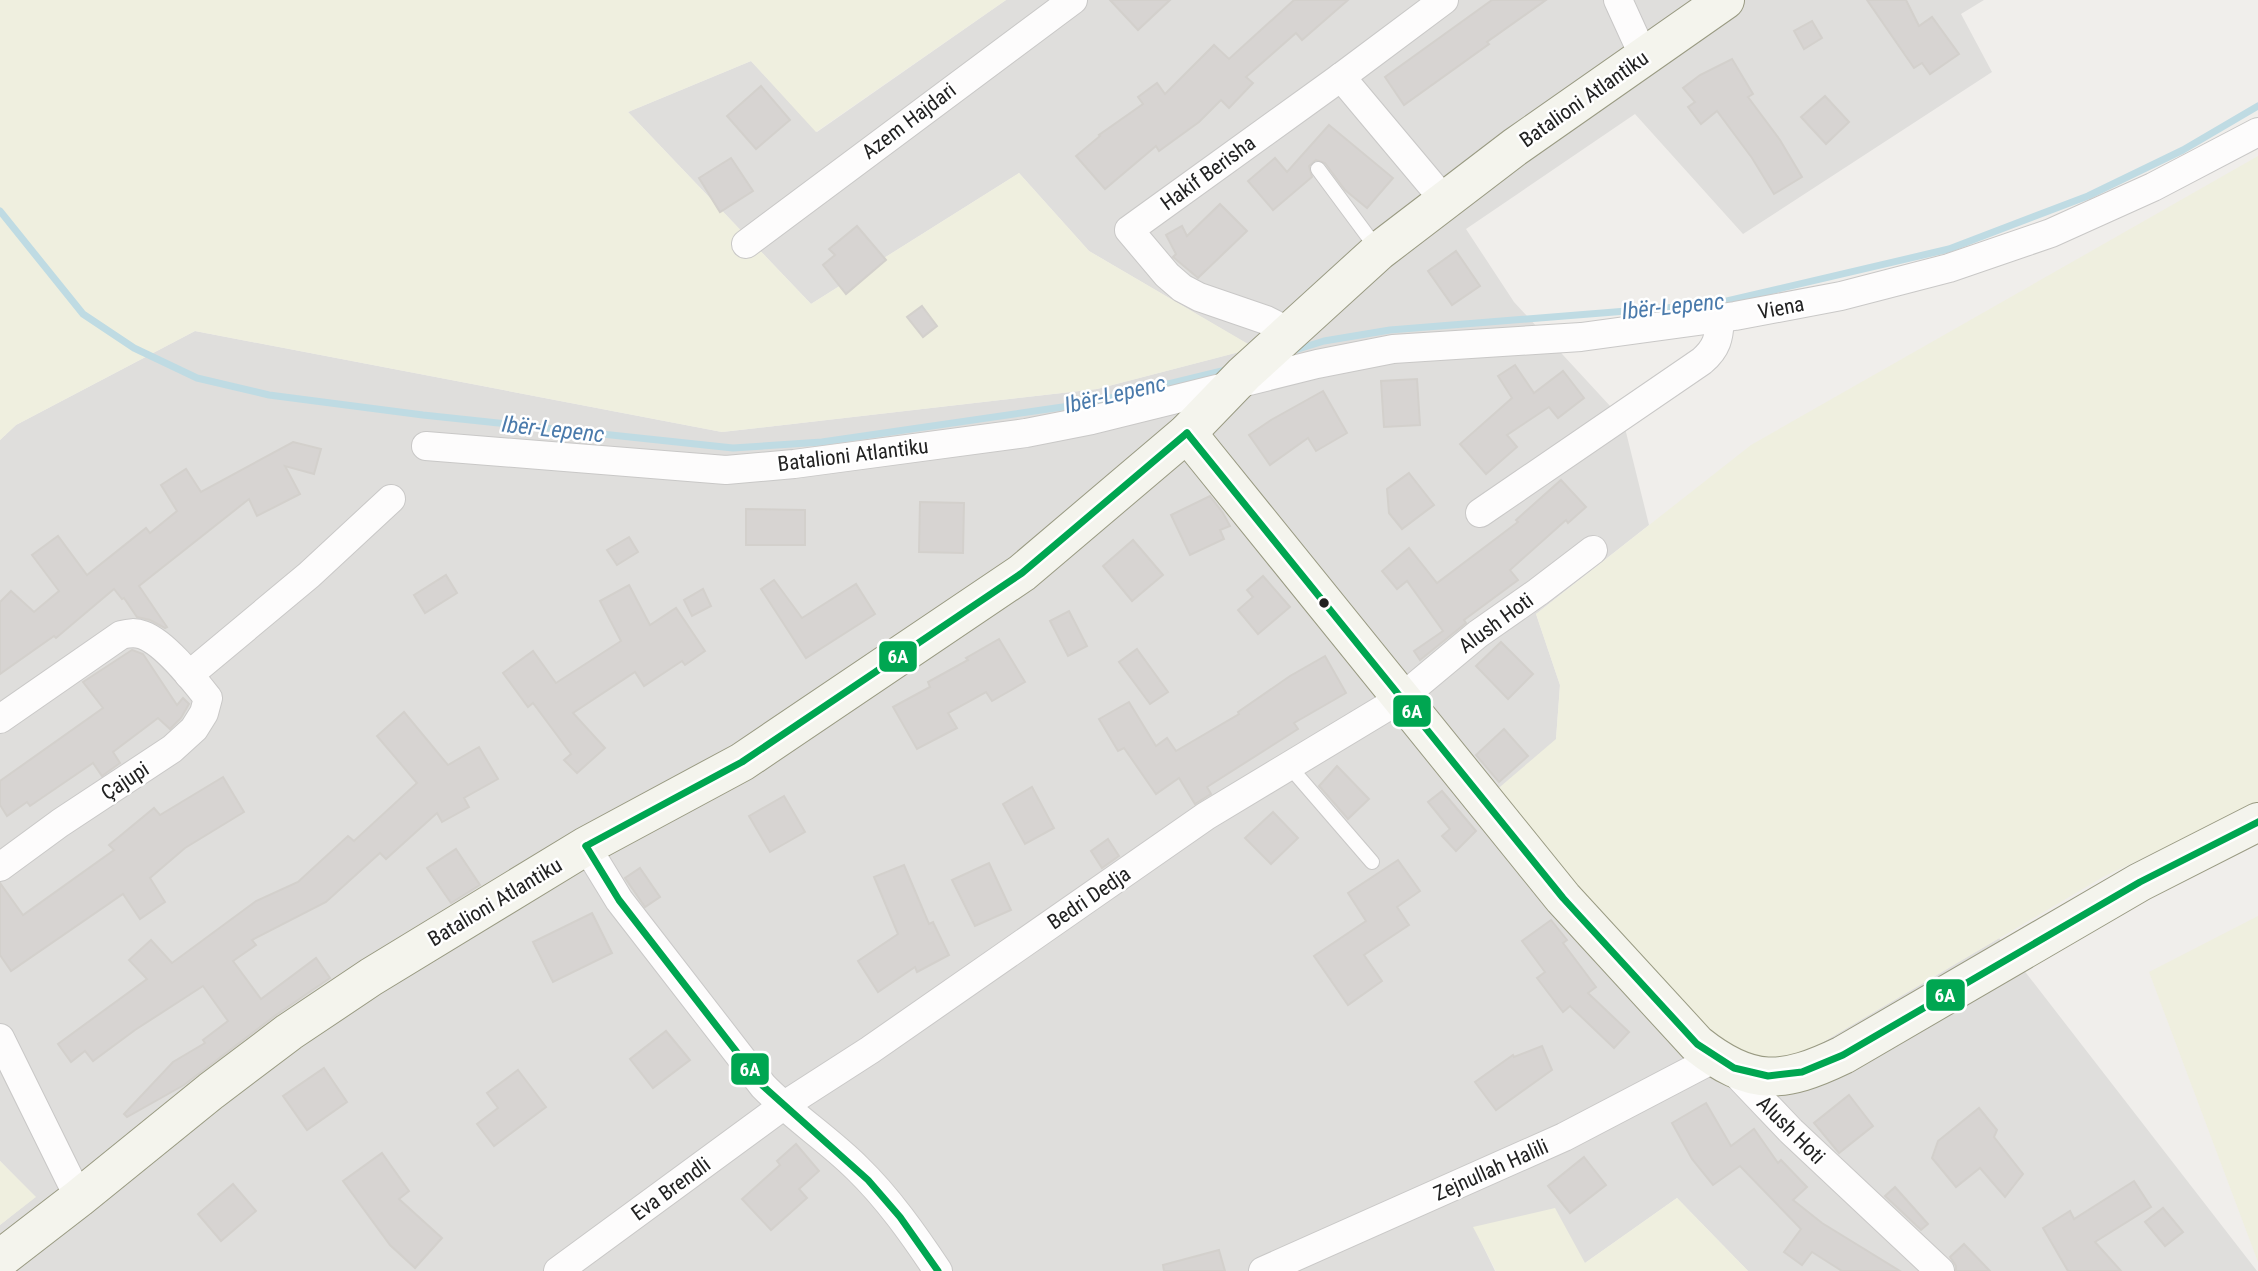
<svg xmlns="http://www.w3.org/2000/svg" width="2258" height="1271" font-family="'Roboto Condensed',sans-serif">
  <style>
    .residential { fill: #dfdedc }
    .farmland { fill: #efefdf }
    .lines { fill: none; stroke-linecap: round; stroke-linejoin: round }
    .stream { stroke: #bfdbe3; stroke-width: 7 }
    .building { fill: #d7d4d2; stroke: #d3d0cc; stroke-width: 2 }
    .lane-casing { stroke: #c9c8c7; stroke-width: 16 }
    .street-casing { stroke: #c9c8c7; stroke-width: 30 }
    .secondary-casing { stroke: #999a82; stroke-width: 40 }
    .lane { stroke: #fdfcfc; stroke-width: 14 }
    .street { stroke: #fdfcfc; stroke-width: 28 }
    .secondary { stroke: #f4f4ed; stroke-width: 38 }
    .bus-1-casing { stroke: #fff; stroke-width: 12 }
    .bus-1 { stroke: #00a651; stroke-width: 7 }
    .bus-dot { fill: #222; stroke: #fff; stroke-width: 2.5 }
    .labels { text-anchor: middle; stroke-width: 5; stroke-linejoin: round; paint-order: stroke }
    .street-label { font-size: 21px; fill: #222; stroke: #fff }
    .water-label { font-size: 23px; font-style: italic; fill: #4a7aab; stroke: #fff }
    .line-badge { stroke: #fff; stroke-width: 2.5 }
    .badge-label { font-size: 19px; text-anchor: middle; font-weight: bold; fill: #fff }
  </style>
  <rect width="100%" height="100%" fill="#f0eeeb"/>
  <!-- residential -->
  <polygon class="residential" points="1006,0 1984,0 1961,14 1992,72 1743,234 1635,114 1466,229 1514,302 1623,420 1649,525 1536,614 1560,685 1556,739 1808,1051 1999,938 2257,1271 1748,1271 1677,1198 1585,1263 1474,1227 1495,1271 0,1271 0,1225 35,1197 0,1161 0,440 16,425 195,331 722,432 1097,389 1254,348 1089,251 1019,173 811,304 628,112 751,61 817,132"/>
  <!-- farmland -->
  <g class="farmland">
    <polygon points="0,0 1006,0 816,132 751,61 628,112 811,304 1019,173 1089,251 1255,348 1097,389 722,432 195,331 16,425 0,440"/>
    <polygon points="2258,156 2258,803 2103,877 1808,1051 1762,1066 1714,1045 1494,792 1556,739 1560,685 1536,614 1751,445"/>
    <polygon points="2258,916 2258,1262 2149,972"/>
    <polygon points="0,1161 36,1197 0,1225"/>
    <polygon points="1677,1198 1748,1271 1496,1271 1473,1227 1555,1208 1585,1263"/>
  </g>
  <g class="lines">
    <!-- stream -->
    <g class="stream">
      <polyline points="0,211 83,314 134,348 197,378 269,395 423,415 733,448 822,442 1090,403 1226,370"/>
      <polyline points="1295,350 1324,341 1390,330 1714,304 1949,249 2088,196 2183,150 2258,106"/>
    </g>
  </g>
  <!-- building -->
  <g class="building">
    <polygon points="1110,0 1170,0 1138,30"/>
    <polygon points="1294,0 1348,0 1302,40 1296,33 1246,77 1253,83 1229,108 1221,100 1199,122 1159,151 1156,146 1105,189 1076,156 1100,136 1099,135 1143,104 1138,97 1157,83 1165,94 1214,45 1229,59"/>
    <polygon points="1492,0 1546,0 1487,42 1489,44 1404,105 1385,77"/>
    <polygon points="1867,0 1906,0 1919,26 1932,17 1959,54 1930,74 1922,63 1914,68"/>
    <polygon points="1812,21 1822,38 1804,49 1794,31"/>
    <polygon points="1732,59 1753,94 1748,97 1780,140 1802,177 1774,194 1752,158 1717,111 1701,124 1688,107 1695,102 1683,88 1700,75"/>
    <polygon points="761,86 790,120 756,149 727,116"/>
    <polygon points="1825,96 1849,122 1826,144 1801,117"/>
    <polygon points="1329,125 1393,178 1367,208 1345,190 1325,163 1316,160 1309,166 1312,177 1273,210 1248,181 1275,158 1287,172"/>
    <polygon points="731,158 753,191 720,212 699,178"/>
    <polygon points="1220,204 1247,231 1198,278 1173,257 1176,254 1166,235 1182,226 1187,236"/>
    <polygon points="857,226 886,260 846,294 823,265 835,255 829,249"/>
    <polygon points="1456,251 1480,286 1452,305 1428,271"/>
    <polygon points="922,306 937,326 923,337 907,317"/>
    <polygon points="1515,365 1534,393 1563,371 1584,398 1558,418 1549,407 1507,435 1517,447 1486,474 1460,444 1512,398 1498,376"/>
    <polygon points="1417,379 1420,425 1384,427 1381,381"/>
    <polygon points="1323,391 1347,433 1316,451 1308,438 1270,465 1249,435 1271,420"/>
    <polygon points="293,442 321,449 314,474 285,466 300,494 257,516 249,499 139,586 167,627 165,628 150,620 137,617 124,598 122,599 114,589 56,638 54,636 0,674 0,602 11,591 34,612 59,591 32,555 58,536 87,575 146,528 150,533 177,511 161,485 186,469 201,492"/>
    <polygon points="1409,473 1434,505 1402,529 1389,513 1387,489"/>
    <polygon points="1561,480 1586,507 1568,523 1566,520 1510,570 1518,580 1464,620 1466,623 1420,660 1414,651 1443,631 1407,581 1397,589 1382,571 1409,548 1437,583 1518,522 1516,520"/>
    <polygon points="1210,496 1223,513 1230,526 1220,530 1224,539 1190,555 1171,515"/>
    <polygon points="920,502 964,503 963,553 919,552"/>
    <polygon points="746,509 805,510 805,545 746,545"/>
    <polygon points="629,537 638,552 617,565 607,550"/>
    <polygon points="1133,540 1163,575 1132,601 1103,566"/>
    <polygon points="446,575 457,593 425,613 414,595"/>
    <polygon points="1263,576 1290,607 1258,634 1238,610 1253,597 1247,590"/>
    <polygon points="774,580 802,618 856,584 875,614 806,658 761,589"/>
    <polygon points="629,585 650,625 676,608 705,651 685,665 682,661 644,686 635,672 573,713 605,748 577,773 564,760 571,754 533,703 528,707 503,673 533,651 556,683 621,641 600,601"/>
    <polygon points="703,589 711,606 692,616 684,600"/>
    <polygon points="1069,611 1087,646 1068,656 1050,621"/>
    <polygon points="999,639 1025,682 992,701 986,692 948,713 957,728 917,749 893,707 930,687 928,682 968,660 966,658"/>
    <polygon points="1501,642 1533,674 1508,699 1476,666"/>
    <polygon points="1137,649 1168,692 1150,704 1119,662"/>
    <polygon points="132,650 143,654 177,705 183,698 189,704 181,718 170,729 158,718 113,752 120,763 102,776 93,763 30,806 27,802 7,816 0,805 0,781 103,708 83,682"/>
    <polygon points="1325,656 1346,693 1294,723 1298,729 1207,787 1211,794 1195,804 1179,778 1156,794 1124,748 1118,751 1099,719 1129,702 1156,746 1167,738 1176,751 1239,714 1238,712 1290,676"/>
    <polygon points="404,712 448,765 479,747 498,779 464,798 469,807 442,822 437,813 386,859 380,853 326,902 252,940 256,945 233,961 261,999 316,958 330,978 276,1015 184,1085 127,1117 124,1114 173,1062 205,1043 203,1040 228,1021 203,986 135,1030 93,1061 85,1051 71,1062 58,1044 147,979 129,960 151,940 172,963 256,901 298,882 348,836 354,841 417,783 377,736"/>
    <polygon points="1504,729 1528,756 1499,782 1476,755"/>
    <polygon points="1337,766 1369,799 1348,819 1319,786"/>
    <polygon points="223,777 244,812 185,848 150,878 165,902 140,919 123,894 11,971 0,955 0,883 23,915 114,850 109,845 154,808 160,815"/>
    <polygon points="1032,787 1054,828 1025,844 1003,804"/>
    <polygon points="1442,791 1476,831 1456,851 1442,836 1450,829 1428,802"/>
    <polygon points="784,796 805,832 770,852 749,816"/>
    <polygon points="1273,812 1298,838 1271,864 1245,838"/>
    <polygon points="1108,839 1119,856 1102,868 1091,851"/>
    <polygon points="456,849 480,885 451,903 427,868"/>
    <polygon points="1398,860 1420,891 1397,907 1409,925 1364,955 1382,981 1348,1005 1314,956 1366,921 1348,893"/>
    <polygon points="989,863 1011,910 975,926 952,880"/>
    <polygon points="904,865 929,924 933,922 949,955 917,972 915,967 878,992 858,961 898,934 874,877"/>
    <polygon points="640,868 660,897 645,907 625,878"/>
    <polygon points="592,913 612,953 553,982 533,942"/>
    <polygon points="1551,920 1567,940 1563,943 1596,987 1588,993 1629,1032 1614,1048 1570,1006 1563,1012 1537,978 1545,972 1522,941"/>
    <polygon points="666,1031 690,1060 653,1088 630,1059"/>
    <polygon points="1542,1046 1552,1070 1496,1110 1475,1082 1513,1055 1514,1057"/>
    <polygon points="324,1068 347,1102 307,1130 283,1096"/>
    <polygon points="518,1070 546,1107 494,1146 477,1124 498,1108 487,1093"/>
    <polygon points="1849,1095 1873,1126 1839,1153 1814,1123"/>
    <polygon points="1706,1103 1731,1146 1754,1129 1778,1163 1781,1160 1807,1187 1793,1200 1822,1223 1900,1271 1842,1271 1812,1252 1802,1265 1784,1252 1801,1229 1740,1166 1713,1185 1692,1159 1672,1123"/>
    <polygon points="1979,1108 1997,1130 1994,1137 2023,1174 2005,1197 1980,1168 1956,1187 1932,1158 1938,1141"/>
    <polygon points="796,1144 819,1171 799,1189 807,1198 771,1230 742,1199 780,1165 777,1161"/>
    <polygon points="382,1153 409,1191 399,1199 442,1238 415,1268 390,1245 343,1181"/>
    <polygon points="1584,1157 1606,1185 1570,1213 1548,1186"/>
    <polygon points="2134,1181 2151,1207 2095,1242 2121,1271 2068,1271 2043,1228 2070,1211 2074,1219"/>
    <polygon points="233,1184 256,1211 221,1241 198,1214"/>
    <polygon points="1895,1187 1928,1224 1921,1230 1885,1196"/>
    <polygon points="2163,1208 2183,1232 2165,1246 2145,1222"/>
    <polygon points="1964,1244 1990,1271 1956,1271 1956,1266 1950,1257"/>
    <polygon points="1219,1250 1225,1271 1164,1271 1163,1265"/>
  </g>
  <g class="lines">
    <!-- lane casing -->
    <g class="lane-casing">
      <g id="lane">
        <polyline points="1318,169 1378,250"/>
        <polyline points="1289,766 1372,862"/>
      </g>
    </g>
    <!-- street casing -->
    <g class="street-casing">
      <g id="street">
        <polyline points="1618,0 1644,57"/>
        <polyline points="1341,77 1445,201"/>
        <polyline points="746,244 1073,0"/>
        <polyline points="1290,332 1266,320 1199,297 1182,288 1167,275 1129,230 1341,77 1444,0"/>
        <polyline points="426,446 726,470 794,464 1026,433 1092,420 1317,364 1393,349 1581,337 1735,316 1841,296 1949,268 2051,233 2153,187 2258,132"/>
        <path d="M1480 513 1702 361C1717 348 1719 338 1720 319"/>
        <polyline points="189,675 309,575 391,499"/>
        <path d="M0 719 121 635C129 633 135 632 143 635 165 643 193 679 208 698L204 713 194 729 172 749 60 823 0 867"/>
        <path d="M586 846 619 900 763 1086C792 1116 828 1139 857 1168 888 1198 914 1235 938 1271"/>
        <polyline points="0,1038 79,1198"/>
        <polyline points="1730,1067 1791,1131 1940,1271"/>
        <polyline points="558,1271 783,1106 870,1050 1206,816 1400,699 1478,634 1538,592 1593,550"/>
        <polyline points="1263,1271 1564,1137 1715,1058"/>
      </g>
    </g>
    <!-- secondary casing -->
    <g class="secondary-casing">
      <g id="secondary">
        <path d="M1187 433 1563 898 1697 1044C1751 1087 1783 1084 1843 1055L2140 882 2258 822"/>
        <polyline points="0,1259 79,1198 211,1091 289,1032 371,977 586,846 742,762 1022,573 1187,433 1244,374 1379,251 1515,147 1725,0"/>
      </g>
    </g>
    <!-- lane -->
    <use href="#lane" class="lane"/>
    <!-- street -->
    <use href="#street" class="street"/>
    <!-- secondary -->
    <use href="#secondary" class="secondary"/>
    <!-- bus-1 casing -->
    <g class="bus-1-casing">
      <g id="bus-1">
        <polyline points="1187,433 1563,898 1697,1044 1734,1068 1768,1076 1802,1072 1843,1055 2140,882 2258,822"/>
        <polyline points="586,846 742,762 1022,573 1187,433"/>
        <polyline points="586,846 619,900 763,1086 868,1180 900,1217 938,1271"/>
      </g>
    </g>
    <!-- bus-1 -->
    <use href="#bus-1" class="bus-1"/>
  </g>
  <!-- markers -->
  <circle class="bus-dot" cx="1324" cy="603" r="6"/>
  <g class="labels">
    <!-- street labels -->
    <g class="street-label">
      <text transform="translate(1584 99) rotate(-35)" y="7">Batalioni Atlantiku</text>
      <text transform="translate(909 121) rotate(-37)" y="7">Azem Hajdari</text>
      <text transform="translate(1208 173) rotate(-36)" y="7">Hakif Berisha</text>
      <text transform="translate(1781 308) rotate(-11)" y="7">Viena</text>
      <text transform="translate(853 455) rotate(-7)" y="7">Batalioni Atlantiku</text>
      <text transform="translate(1496 623) rotate(-36)" y="7">Alush Hoti</text>
      <text transform="translate(125 781) rotate(-33)" y="7">Çajupi</text>
      <text transform="translate(1089 898) rotate(-34)" y="7">Bedri Dedja</text>
      <text transform="translate(495 902) rotate(-31)" y="7">Batalioni Atlantiku</text>
      <text transform="translate(1791 1130) rotate(45)" y="7">Alush Hoti</text>
      <text transform="translate(1491 1170) rotate(-24)" y="7">Zejnullah Halili</text>
      <text transform="translate(671 1189) rotate(-36)" y="7">Eva Brendli</text>
    </g>
    <!-- water labels -->
    <g class="water-label">
      <text transform="translate(1673 306) rotate(-6)" y="8">Ibër-Lepenc</text>
      <text transform="translate(1115 394) rotate(-13)" y="8">Ibër-Lepenc</text>
      <text transform="translate(553 429) rotate(6)" y="8">Ibër-Lepenc</text>
    </g>
  </g>
  <g class="line-badge">
    <rect x="878" y="640" width="40" height="33" rx="7" fill="#00a651"/>
    <rect x="1392" y="694" width="40" height="34" rx="7" fill="#00a651"/>
    <rect x="1925" y="978" width="41" height="34" rx="7" fill="#00a651"/>
    <rect x="730" y="1052" width="40" height="34" rx="7" fill="#00a651"/>
  </g>
  <g class="badge-label">
    <text x="898" y="663">6A</text>
    <text x="1412" y="718">6A</text>
    <text x="1945" y="1002">6A</text>
    <text x="750" y="1076">6A</text>
  </g>
</svg>
